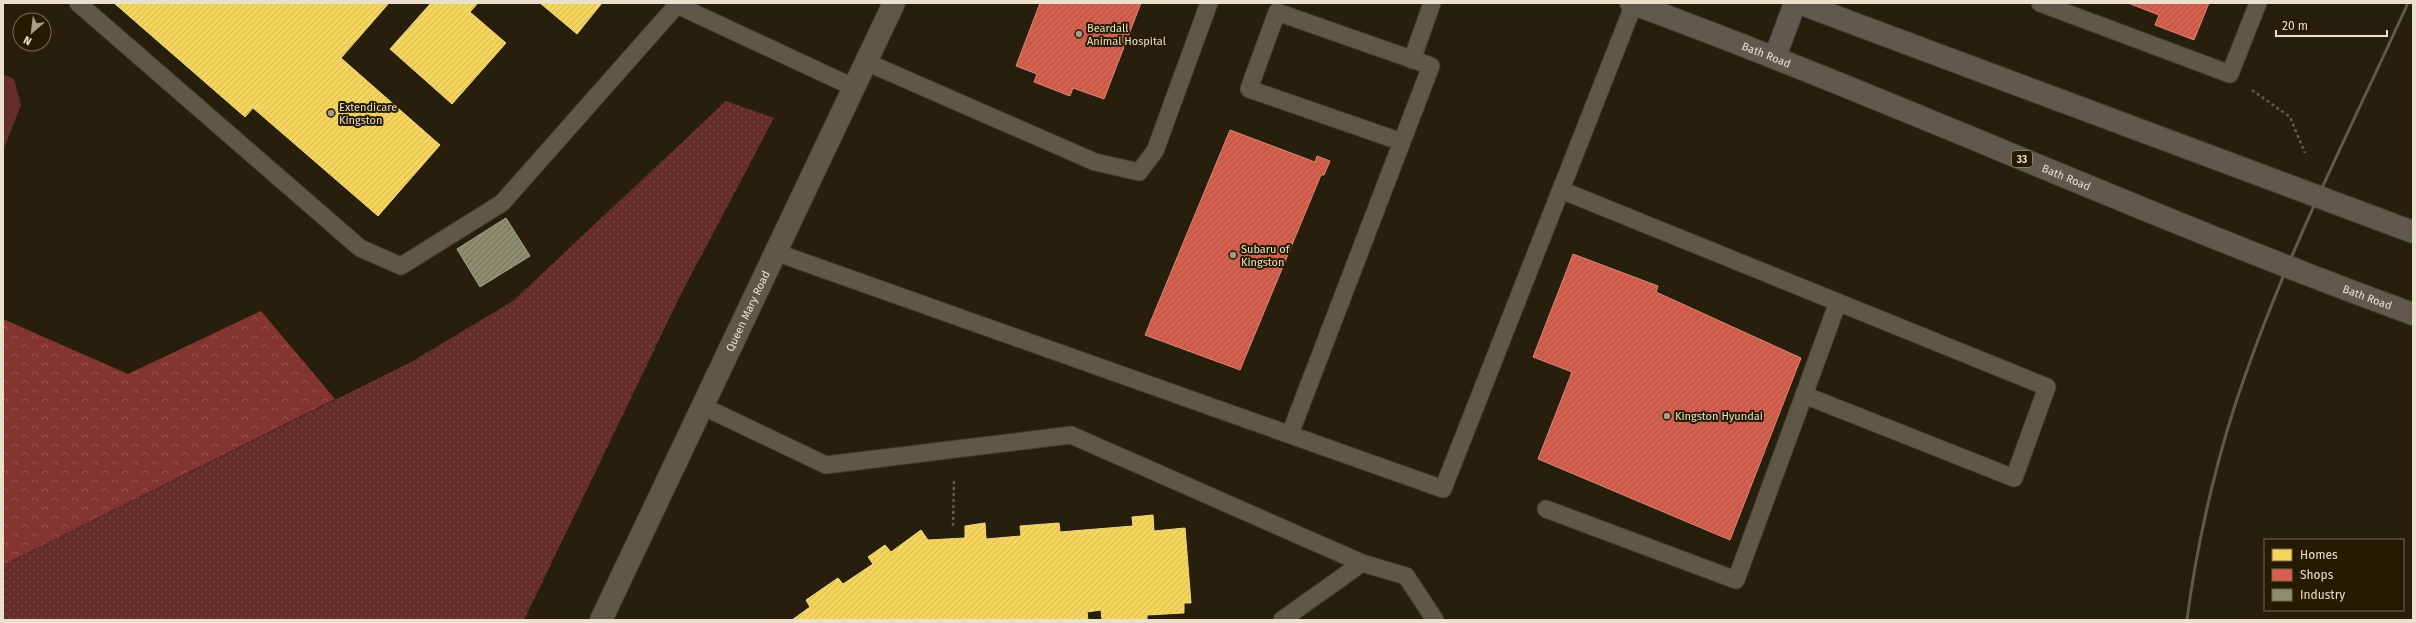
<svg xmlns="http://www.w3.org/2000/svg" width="2416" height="623" font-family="'Fira Sans',sans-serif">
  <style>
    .grass { fill: url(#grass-dots) }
    .forest { fill: url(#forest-crowns) }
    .pitch { fill: #652d28 }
    .homes { fill: url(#homes-hatch); stroke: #f2d87d }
    .shops { fill: url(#shops-hatch); stroke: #dc8673 }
    .industry { fill: url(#industry-hatch); stroke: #a8a58a }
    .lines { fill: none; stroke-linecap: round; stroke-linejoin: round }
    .service-casing { stroke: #3f3a2c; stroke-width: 19 }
    .minor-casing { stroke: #3f3a2c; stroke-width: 24 }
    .primary-casing { stroke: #3f3a2c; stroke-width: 24 }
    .path { stroke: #635c4e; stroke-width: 2.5; stroke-dasharray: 3 3; stroke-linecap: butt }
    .service { stroke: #5e5848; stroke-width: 17 }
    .minor { stroke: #5e5848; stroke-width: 22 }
    .primary { stroke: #62584e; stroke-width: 22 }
    .rail { stroke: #605a4c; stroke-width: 3 }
    .poi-dot { fill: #a69c88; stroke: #261a00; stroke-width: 1.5 }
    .labels { text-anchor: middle; stroke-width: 4; stroke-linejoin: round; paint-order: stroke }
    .shield { fill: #261a00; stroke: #afa58e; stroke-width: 1 }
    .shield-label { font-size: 10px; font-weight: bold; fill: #eae0cb }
    .poi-label { font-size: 11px; fill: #eae0cb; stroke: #261a00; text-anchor: start }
    .street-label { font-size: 11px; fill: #eae0cb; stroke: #261a00 }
  </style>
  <defs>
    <pattern id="grass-dots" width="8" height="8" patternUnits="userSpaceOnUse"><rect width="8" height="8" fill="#652d28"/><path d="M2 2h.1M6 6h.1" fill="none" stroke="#7b4b46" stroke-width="1.8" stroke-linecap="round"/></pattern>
    <pattern id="forest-crowns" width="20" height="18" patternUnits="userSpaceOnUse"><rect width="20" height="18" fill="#84352f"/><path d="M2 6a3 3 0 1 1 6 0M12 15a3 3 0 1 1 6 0" fill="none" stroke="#96524c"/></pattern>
    <pattern id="homes-hatch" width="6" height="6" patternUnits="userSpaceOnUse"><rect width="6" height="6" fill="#f6d55c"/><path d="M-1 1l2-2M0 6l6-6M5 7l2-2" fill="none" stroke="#d3b856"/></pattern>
    <pattern id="shops-hatch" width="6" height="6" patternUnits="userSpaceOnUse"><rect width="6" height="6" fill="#d6604d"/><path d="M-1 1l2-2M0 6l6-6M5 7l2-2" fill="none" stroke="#a45647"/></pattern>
    <pattern id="industry-hatch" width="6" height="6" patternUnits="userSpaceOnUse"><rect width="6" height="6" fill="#8c8c6e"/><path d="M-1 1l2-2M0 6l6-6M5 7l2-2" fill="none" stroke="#74725d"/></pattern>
  </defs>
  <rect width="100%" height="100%" fill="#271f0c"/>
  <!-- grass -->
  <polygon class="grass" points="726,101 774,118 682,292 524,620 3,620 3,565 411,362 513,301"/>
  <!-- forest -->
  <polygon class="forest" points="261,311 335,399 3,565 3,319 128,374"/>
  <!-- pitch -->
  <polygon class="pitch" points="3,74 14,79 21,105 3,151"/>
  <!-- homes -->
  <g class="homes">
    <polygon points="114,3 389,3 341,58 440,145 378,216 253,108 245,117"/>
    <polygon points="431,3 478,3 470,12 506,43 452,104 390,49"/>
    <polygon points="540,3 602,3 577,34"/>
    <polygon points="1153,515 1154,531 1185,528 1191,603 1184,603 1184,613 1147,615 1147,620 1102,620 1101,610 1087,612 1088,620 792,620 810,607 806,600 838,578 843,584 873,564 868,557 885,545 891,552 921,530 928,540 965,538 965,526 985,523 986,539 1021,536 1020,526 1059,523 1060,532 1133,526 1132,517"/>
  </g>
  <!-- shops -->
  <g class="shops">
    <polygon points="1040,3 1141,3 1104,99 1073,88 1070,96 1034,82 1037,74 1016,66"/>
    <polygon points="2128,3 2209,3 2194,40 2155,25 2159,15"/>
    <polygon points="1230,130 1315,162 1317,156 1330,161 1324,175 1321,175 1240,370 1145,335"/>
    <polygon points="1573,254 1658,286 1656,292 1801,358 1730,540 1538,459 1572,372 1533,357"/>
  </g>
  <!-- industry -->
  <polygon class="industry" points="506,218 530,256 480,287 457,249"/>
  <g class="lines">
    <!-- service casing -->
    <g class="service-casing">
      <g id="service">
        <polyline points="78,3 360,248 401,266 502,203 677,5"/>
        <polyline points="678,3 677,5 853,87"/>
        <polyline points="2040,3 2230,74 2258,3"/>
        <polyline points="1412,60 1432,3"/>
        <polyline points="866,62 1095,162 1139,172 1155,151 1209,3"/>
        <polyline points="1561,190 2047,387 2014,478 1804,395 1838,302"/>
        <polyline points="775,252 1443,489 1634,4"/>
        <polyline points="702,406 826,465 1071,435 1362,563 1406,576 1435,620"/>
        <polyline points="1290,434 1431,66 1277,12 1249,89 1402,142"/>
        <polyline points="1546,509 1736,580 1804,395"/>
        <polyline points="1282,620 1362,563"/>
      </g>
    </g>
    <!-- minor casing -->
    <g class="minor-casing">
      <g id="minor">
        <path id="s1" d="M601 620 894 3"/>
      </g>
    </g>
    <!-- primary casing -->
    <g class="primary-casing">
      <g id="primary">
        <path id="s2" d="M1631 3C1895 100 2149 218 2413 314"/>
        <polyline points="1799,3 2413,232"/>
        <polyline points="1775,57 1795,3"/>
      </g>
    </g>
    <!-- path -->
    <g class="path">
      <polyline points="2252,90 2290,117 2305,153"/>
      <polyline points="953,526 954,478"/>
    </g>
    <!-- service -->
    <use href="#service" class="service"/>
    <!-- minor -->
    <use href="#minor" class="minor"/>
    <!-- primary -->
    <use href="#primary" class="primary"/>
    <!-- rail -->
    <path class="rail" d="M2187 620C2197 541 2219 447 2246 373 2290 247 2353 124 2408 3"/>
  </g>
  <!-- markers -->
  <g class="poi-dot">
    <circle cx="1079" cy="34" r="4"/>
    <circle cx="331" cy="113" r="4"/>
    <circle cx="1233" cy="255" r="4"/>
    <circle cx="1667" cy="416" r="4"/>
  </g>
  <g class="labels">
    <!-- shield labels -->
    <rect class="shield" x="2012" y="151" width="20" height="16" rx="3"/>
    <g class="shield-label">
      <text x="2022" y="163">33</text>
    </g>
    <!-- poi labels -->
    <g class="poi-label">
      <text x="1087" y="32">Beardall<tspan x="1087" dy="13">Animal Hospital</tspan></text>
      <text x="339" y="111">Extendicare<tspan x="339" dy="13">Kingston</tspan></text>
      <text x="1241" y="253">Subaru of<tspan x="1241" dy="13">Kingston</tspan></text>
      <text x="1675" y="420">Kingston Hyundai</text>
    </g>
    <!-- street labels -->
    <g class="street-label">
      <text dy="4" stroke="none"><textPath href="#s2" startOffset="145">Bath Road</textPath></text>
      <text dy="4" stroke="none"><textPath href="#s2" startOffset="469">Bath Road</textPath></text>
      <text dy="4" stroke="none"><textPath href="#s2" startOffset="793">Bath Road</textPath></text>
      <text dy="4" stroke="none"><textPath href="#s1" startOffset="342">Queen Mary Road</textPath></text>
    </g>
  </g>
  <!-- border -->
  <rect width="2416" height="623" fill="none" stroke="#eae0cb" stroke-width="8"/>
  <!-- legend -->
  <rect x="2264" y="539" width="140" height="72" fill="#261a00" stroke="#746951"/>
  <rect x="2272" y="549" width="20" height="12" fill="#f6d55c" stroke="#746951"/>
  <text x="2300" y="559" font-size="12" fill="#eae0cb">Homes</text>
  <rect x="2272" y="569" width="20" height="12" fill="#d6604d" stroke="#746951"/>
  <text x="2300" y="579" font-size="12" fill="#eae0cb">Shops</text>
  <rect x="2272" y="589" width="20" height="12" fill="#8c8c6e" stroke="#746951"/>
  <text x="2300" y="599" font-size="12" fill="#eae0cb">Industry</text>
  <!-- north arrow -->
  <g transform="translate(32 32) rotate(208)"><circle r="19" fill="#261a00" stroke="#746951"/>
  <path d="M0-3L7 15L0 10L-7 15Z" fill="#a69c88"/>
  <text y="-6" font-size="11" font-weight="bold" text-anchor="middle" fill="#eae0cb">N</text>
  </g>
  <!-- scale -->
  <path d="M2276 30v6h111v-6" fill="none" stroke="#eae0cb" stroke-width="2"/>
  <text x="2282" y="30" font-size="12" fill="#eae0cb" stroke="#261a00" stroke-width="3" paint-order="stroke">20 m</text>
</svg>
